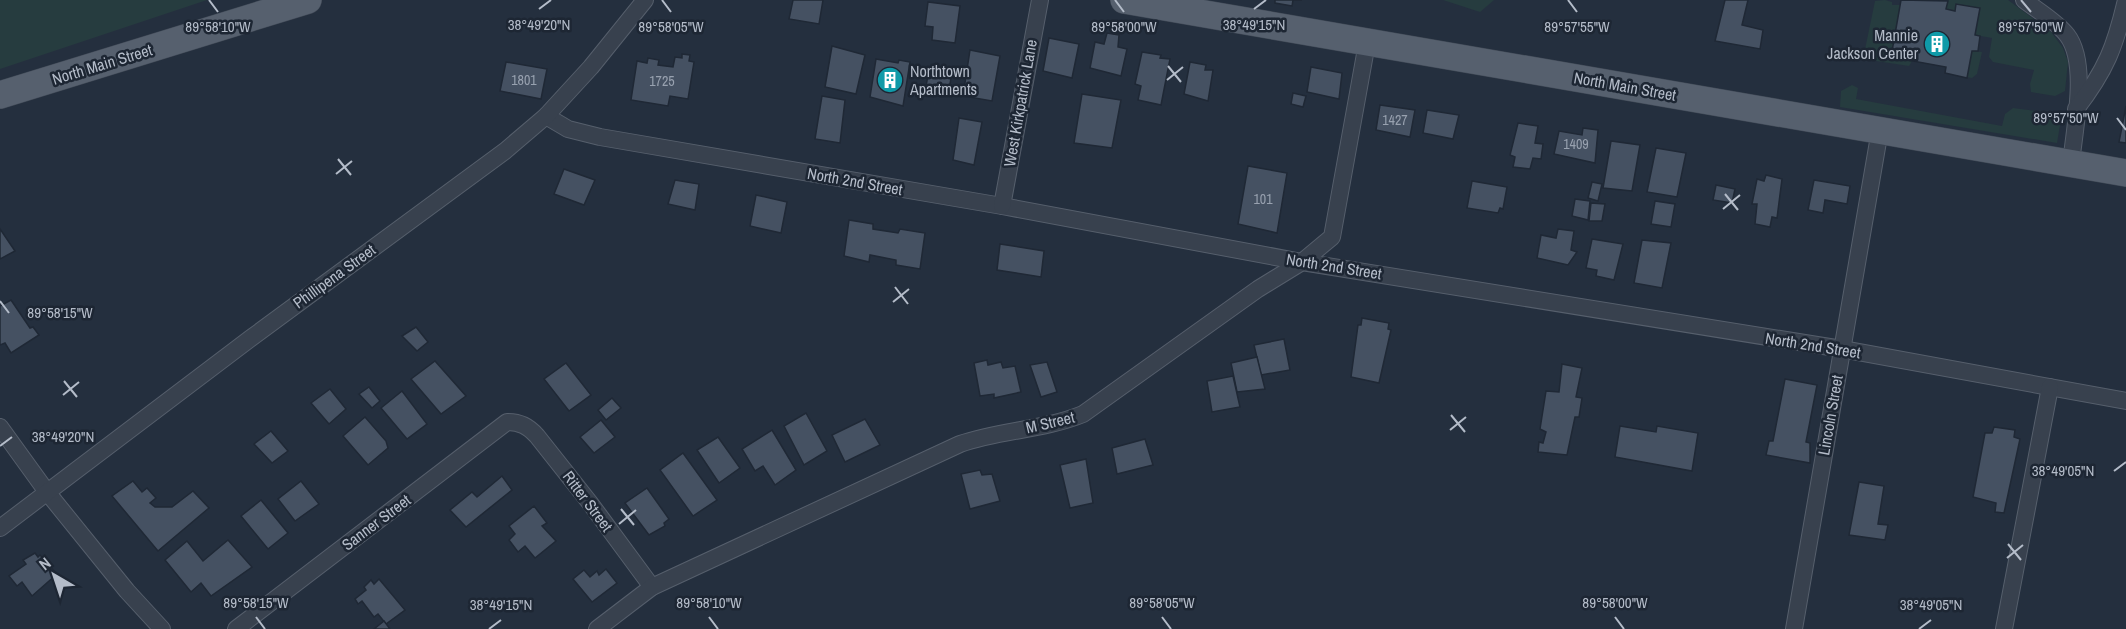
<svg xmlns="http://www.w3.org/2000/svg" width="2126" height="629" font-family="'Archivo Narrow',sans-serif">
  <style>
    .green { fill: #263c3f }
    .building { fill: #455162; stroke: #1f2835; stroke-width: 1.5 }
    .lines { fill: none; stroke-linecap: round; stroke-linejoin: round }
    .minor-casing { stroke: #565f6c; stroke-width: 18 }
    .primary-casing { stroke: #414a57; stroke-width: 28 }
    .minor { stroke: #38414e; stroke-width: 16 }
    .primary { stroke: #56606e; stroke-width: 27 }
    .ticks { fill: none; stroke: #b4bcc9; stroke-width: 2 }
    .labels { text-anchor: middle; stroke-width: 5; stroke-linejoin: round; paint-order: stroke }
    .number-label { font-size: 14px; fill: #98a1af }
    .poi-label { font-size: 16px; fill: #b4bcc9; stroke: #1d2633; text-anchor: end }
    .street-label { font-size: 16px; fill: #b4bcc9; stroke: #1d2633 }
    .ticks-label { font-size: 15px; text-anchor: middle; fill: #b4bcc9; stroke: #1d2633; stroke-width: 5; stroke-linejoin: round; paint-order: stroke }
  </style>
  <rect width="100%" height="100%" fill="#242f3e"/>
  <!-- green -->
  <g class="green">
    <polygon points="0,0 207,0 0,69"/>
    <polygon points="1443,0 1494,0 1480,12"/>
    <polygon points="1885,0 1892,2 1892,5 1901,5 1891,57 1912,61 1909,66 1863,59 1875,1"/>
    <polygon points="1948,0 2008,0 2051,32 2063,48 2068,62 2065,91 2055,96 2031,92 2030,84 2034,70 1993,62 1989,57 1992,38 1975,35 1980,8 1957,4 1955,11 1946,9"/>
    <polygon points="1972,51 1982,52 1977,74 1972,78 1967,77"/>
    <polygon points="1852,85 1858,88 1856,99 2002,126 2005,114 2013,108 2052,113 2061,119 2057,143 1840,107 1841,91"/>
  </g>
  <!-- building -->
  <g class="building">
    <polygon points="793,0 823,0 819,24 789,19"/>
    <polygon points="1275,0 1302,0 1293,0 1292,6 1275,3"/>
    <polygon points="1725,0 1748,0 1742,25 1763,30 1760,49 1715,41"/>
    <polygon points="1901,0 1948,1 1946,9 1955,11 1956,4 1980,8 1975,35 1980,36 1978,51 1972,51 1967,78 1945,73 1946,67 1891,57"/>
    <polygon points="928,2 960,6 955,43 932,40 933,27 925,26"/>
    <polygon points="1107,33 1119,35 1118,47 1127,49 1121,76 1090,68 1095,42 1104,44"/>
    <polygon points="1049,38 1079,44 1072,78 1043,71"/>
    <polygon points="832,46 865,55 856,94 825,87"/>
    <polygon points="970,50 1000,56 992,101 963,96"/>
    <polygon points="1142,52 1161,55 1160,58 1170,59 1161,105 1138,100 1141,86 1135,84"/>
    <polygon points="682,54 690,55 689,61 694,62 688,99 670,96 668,106 631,100 637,61 647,63 648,58 659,60 658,65 673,67 675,57 682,58"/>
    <polygon points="876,59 898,63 899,60 910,62 903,106 870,97"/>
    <polygon points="506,62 547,69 541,99 500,91"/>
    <polygon points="1190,62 1206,65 1205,70 1213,70 1208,101 1184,94"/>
    <polygon points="1311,67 1342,73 1339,99 1307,92"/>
    <polygon points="929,68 952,72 949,90 926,87"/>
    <polygon points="1293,93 1306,96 1303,107 1291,104"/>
    <polygon points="1082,94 1121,100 1112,148 1074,143"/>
    <polygon points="822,96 845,100 840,143 815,139"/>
    <polygon points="1380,105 1415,110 1410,137 1376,130"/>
    <polygon points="2126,106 2126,143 2119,142"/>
    <polygon points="1427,110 1459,115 1453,139 1423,133"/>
    <polygon points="959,118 982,122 974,165 953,160"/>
    <polygon points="1518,123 1538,126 1535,143 1543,144 1541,159 1533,158 1530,169 1513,167 1515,157 1510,155"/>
    <polygon points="1583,128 1598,130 1595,163 1554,154 1559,131 1582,135"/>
    <polygon points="1611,141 1640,145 1632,191 1603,188"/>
    <polygon points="1656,148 1686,153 1677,197 1647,192"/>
    <polygon points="1248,166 1287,173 1277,233 1238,224"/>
    <polygon points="564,169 595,180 584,205 554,194"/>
    <polygon points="1766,175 1782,179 1777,218 1772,217 1770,227 1755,224 1757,204 1752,204 1757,179 1764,181"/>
    <polygon points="675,180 699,184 695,210 668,204"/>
    <polygon points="1814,180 1850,186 1847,204 1825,200 1823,213 1808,210"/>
    <polygon points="1472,181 1507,187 1503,209 1500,208 1498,213 1467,208"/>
    <polygon points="1592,182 1602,184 1598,201 1588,198"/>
    <polygon points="1716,185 1735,189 1732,203 1713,200"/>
    <polygon points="756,195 787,202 781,233 750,226"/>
    <polygon points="1575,199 1590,201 1588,220 1572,216"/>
    <polygon points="1655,201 1675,204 1671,227 1651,224"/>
    <polygon points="1591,203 1605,204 1602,221 1589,221"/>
    <polygon points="849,220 873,224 873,229 898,233 900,229 925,233 920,269 896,265 896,260 870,255 869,262 844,256"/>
    <polygon points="0,229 15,251 0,259"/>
    <polygon points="1558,229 1574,231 1571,250 1577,252 1568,265 1537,258 1541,235 1556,238"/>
    <polygon points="1592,239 1623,244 1614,280 1596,276 1597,270 1586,268"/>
    <polygon points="1642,240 1671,243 1662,288 1634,283"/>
    <polygon points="1000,244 1044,251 1041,277 997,270"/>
    <polygon points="11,300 30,328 33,327 39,335 11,353 5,343 0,345 0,306"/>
    <polygon points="1362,318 1389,323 1388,329 1391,330 1379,383 1351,377 1358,325 1361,325"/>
    <polygon points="416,327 428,342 417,351 402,336"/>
    <polygon points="1284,339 1290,370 1261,375 1254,345"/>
    <polygon points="1257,357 1265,389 1237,392 1231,363"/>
    <polygon points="987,360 988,365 1001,362 1003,368 1015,366 1021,392 994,398 994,394 980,396 974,363"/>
    <polygon points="435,361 466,396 441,414 411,379"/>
    <polygon points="1047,362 1057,392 1041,397 1030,365"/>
    <polygon points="566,363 591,395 569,411 544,379"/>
    <polygon points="1562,364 1582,368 1576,397 1582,398 1579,417 1575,417 1567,455 1538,452 1539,442 1543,443 1546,432 1540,429 1546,391 1559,392"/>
    <polygon points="1233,376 1240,407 1212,412 1207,381"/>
    <polygon points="1785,379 1817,385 1806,442 1810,443 1810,463 1766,455 1769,441 1773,441"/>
    <polygon points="369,387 380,401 372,408 359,394"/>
    <polygon points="330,389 346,409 329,424 311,403"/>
    <polygon points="402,391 427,424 407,439 381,408"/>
    <polygon points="612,398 621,408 606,420 598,410"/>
    <polygon points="806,413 827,451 804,465 784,426"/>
    <polygon points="365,417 386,441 388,448 368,465 343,436"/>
    <polygon points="865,419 880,445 845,462 832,435"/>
    <polygon points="601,420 615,437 594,453 580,437"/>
    <polygon points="1620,426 1656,432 1657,426 1698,433 1692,471 1615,457"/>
    <polygon points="1994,427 2015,430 2014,437 2020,439 2004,513 1995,512 1996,503 1973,497 1985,433 1992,433"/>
    <polygon points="772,430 796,470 775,485 763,466 755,471 742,449"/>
    <polygon points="271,431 288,451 272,463 254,444"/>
    <polygon points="718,437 740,468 719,483 697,450"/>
    <polygon points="1145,439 1153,465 1117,474 1112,448"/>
    <polygon points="683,453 717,500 693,516 660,470"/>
    <polygon points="1086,459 1093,503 1070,508 1060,465"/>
    <polygon points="980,470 982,475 992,474 1000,501 970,509 961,474"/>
    <polygon points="502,476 512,490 466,527 450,510 472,492 477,497"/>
    <polygon points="133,481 142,492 147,488 156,498 150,503 155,507 172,507 193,491 209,508 158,551 112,496"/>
    <polygon points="301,481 319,504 295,521 278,499"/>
    <polygon points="1859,482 1884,486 1878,524 1888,525 1885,540 1849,535"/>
    <polygon points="647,488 669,519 664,523 665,526 649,535 625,503"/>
    <polygon points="261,500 288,533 268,549 241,516"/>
    <polygon points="534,506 547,523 542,526 556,541 535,558 525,546 518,552 509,540 515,534 509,526"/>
    <polygon points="228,540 252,567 211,596 201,583 191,592 165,560 187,541 203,561"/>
    <polygon points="35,553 38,557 40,555 57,574 32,596 22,582 17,586 9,576 26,564 23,560"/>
    <polygon points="606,569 617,583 592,602 573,579 584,570 590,577 597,571 599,575"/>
    <polygon points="379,579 405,610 386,624 378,614 374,617 362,601 358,604 355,599 366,590 364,587 371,580 374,584"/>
    <polygon points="384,621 390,629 374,629"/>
  </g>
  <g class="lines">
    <!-- minor casing -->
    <g class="minor-casing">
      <g id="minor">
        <path d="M2024 0C2038 11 2056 21 2067 35 2089 63 2074 130 2071 164"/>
        <path d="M2076 109C2106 70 2115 47 2126 0"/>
        <polyline points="546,116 568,129 600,137 1002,206 1302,262 1842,349 2126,401"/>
        <polyline points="1002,206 1040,0"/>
        <polyline points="0,427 47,492 127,591 162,629"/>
        <polyline points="0,528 251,338 505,151 546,116 591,67 645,0"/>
        <path d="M236 629 507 422C520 422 528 426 537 436L590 503 652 587"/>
        <path d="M597 629 652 587 960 444C1000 430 1044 430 1083 414L1258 289 1302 262 1332 237 1367 43"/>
        <polyline points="1794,629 1880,130"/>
        <polyline points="2004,629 2050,387"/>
      </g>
    </g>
    <!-- primary casing -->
    <g class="primary-casing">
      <g id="primary">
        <polyline points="1124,0 2126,173"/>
        <polyline points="0,95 308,0"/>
      </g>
    </g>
    <!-- minor -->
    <use href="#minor" class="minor"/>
    <!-- primary -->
    <use href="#primary" class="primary"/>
  </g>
  <!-- ticks -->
  <path class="ticks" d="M209 0 218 12M662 0 671 12M1115 0 1124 12M1568 0 1577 12M2021 0 2031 12M539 9 551 0M1254 9 1266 0M1168 66 1181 82M1167 80 1183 67M2117 118 2126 130M338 159 351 175M336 174 352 161M1725 194 1738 210M1723 209 1740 195M895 287 908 304M0 301 9 313M893 302 909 289M64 381 77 397M63 395 79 382M1451 415 1465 432M1450 430 1466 417M0 446 12 437M2114 471 2126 462M621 509 634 525M619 524 636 510M2008 544 2021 560M2007 558 2023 545M256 617 265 629M709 617 718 629M1162 617 1171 629M1615 617 1624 629M489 629 501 620M1919 629 1931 620"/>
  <!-- icons -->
  <defs>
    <g id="building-disc" transform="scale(1.35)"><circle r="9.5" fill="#0f9aa8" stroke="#1d2633"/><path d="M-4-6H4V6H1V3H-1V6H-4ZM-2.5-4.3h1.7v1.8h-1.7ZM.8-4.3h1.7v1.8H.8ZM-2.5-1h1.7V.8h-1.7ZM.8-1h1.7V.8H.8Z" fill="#fff"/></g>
  </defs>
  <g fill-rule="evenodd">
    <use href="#building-disc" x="1937" y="44"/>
    <use href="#building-disc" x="890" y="80"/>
  </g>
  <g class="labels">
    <!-- number labels -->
    <g class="number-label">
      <text x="524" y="85">1801</text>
      <text x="662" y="86">1725</text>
      <text x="1395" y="125">1427</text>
      <text x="1576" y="149">1409</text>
      <text x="1263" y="204">101</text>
    </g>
    <!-- poi labels -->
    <g class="poi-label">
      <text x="1918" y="41">Mannie<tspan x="1918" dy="18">Jackson Center</tspan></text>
      <text x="910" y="77" text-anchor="start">Northtown<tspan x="910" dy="18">Apartments</tspan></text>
    </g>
    <!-- street labels -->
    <g class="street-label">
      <text transform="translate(102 64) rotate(-17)" y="6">North Main Street</text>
      <text transform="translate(1625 86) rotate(10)" y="6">North Main Street</text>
      <text transform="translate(1020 103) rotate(-80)" y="6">West Kirkpatrick Lane</text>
      <text transform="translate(855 181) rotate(10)" y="6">North 2nd Street</text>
      <text transform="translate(1334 266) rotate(9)" y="6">North 2nd Street</text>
      <text transform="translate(334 276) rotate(-36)" y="6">Phillipena Street</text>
      <text transform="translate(1813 345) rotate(9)" y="6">North 2nd Street</text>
      <text transform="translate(1830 415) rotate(-80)" y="6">Lincoln Street</text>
      <text transform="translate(1050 422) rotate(-13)" y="6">M Street</text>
      <text transform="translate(588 501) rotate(53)" y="6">Ritter Street</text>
      <text transform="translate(376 522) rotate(-37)" y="6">Sanner Street</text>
    </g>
  </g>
  <g class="ticks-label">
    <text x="539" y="30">38°49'20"N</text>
    <text x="1254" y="30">38°49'15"N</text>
    <text x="218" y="32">89°58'10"W</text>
    <text x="1577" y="32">89°57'55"W</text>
    <text x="2031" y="32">89°57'50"W</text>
    <text x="671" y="32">89°58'05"W</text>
    <text x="1124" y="32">89°58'00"W</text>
    <text x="2066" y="123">89°57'50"W</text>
    <text x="60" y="318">89°58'15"W</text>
    <text x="63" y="442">38°49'20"N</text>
    <text x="2063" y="476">38°49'05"N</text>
    <text x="256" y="608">89°58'15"W</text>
    <text x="709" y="608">89°58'10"W</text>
    <text x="1162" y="608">89°58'05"W</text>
    <text x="1615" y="608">89°58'00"W</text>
    <text x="501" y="610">38°49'15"N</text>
    <text x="1931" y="610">38°49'05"N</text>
  </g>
  <!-- north arrow -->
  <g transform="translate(54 575) rotate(321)" stroke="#1d2633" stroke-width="4.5" paint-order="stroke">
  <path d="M0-4.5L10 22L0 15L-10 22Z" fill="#b4bcc9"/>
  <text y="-9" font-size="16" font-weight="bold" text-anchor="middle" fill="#b4bcc9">N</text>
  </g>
</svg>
